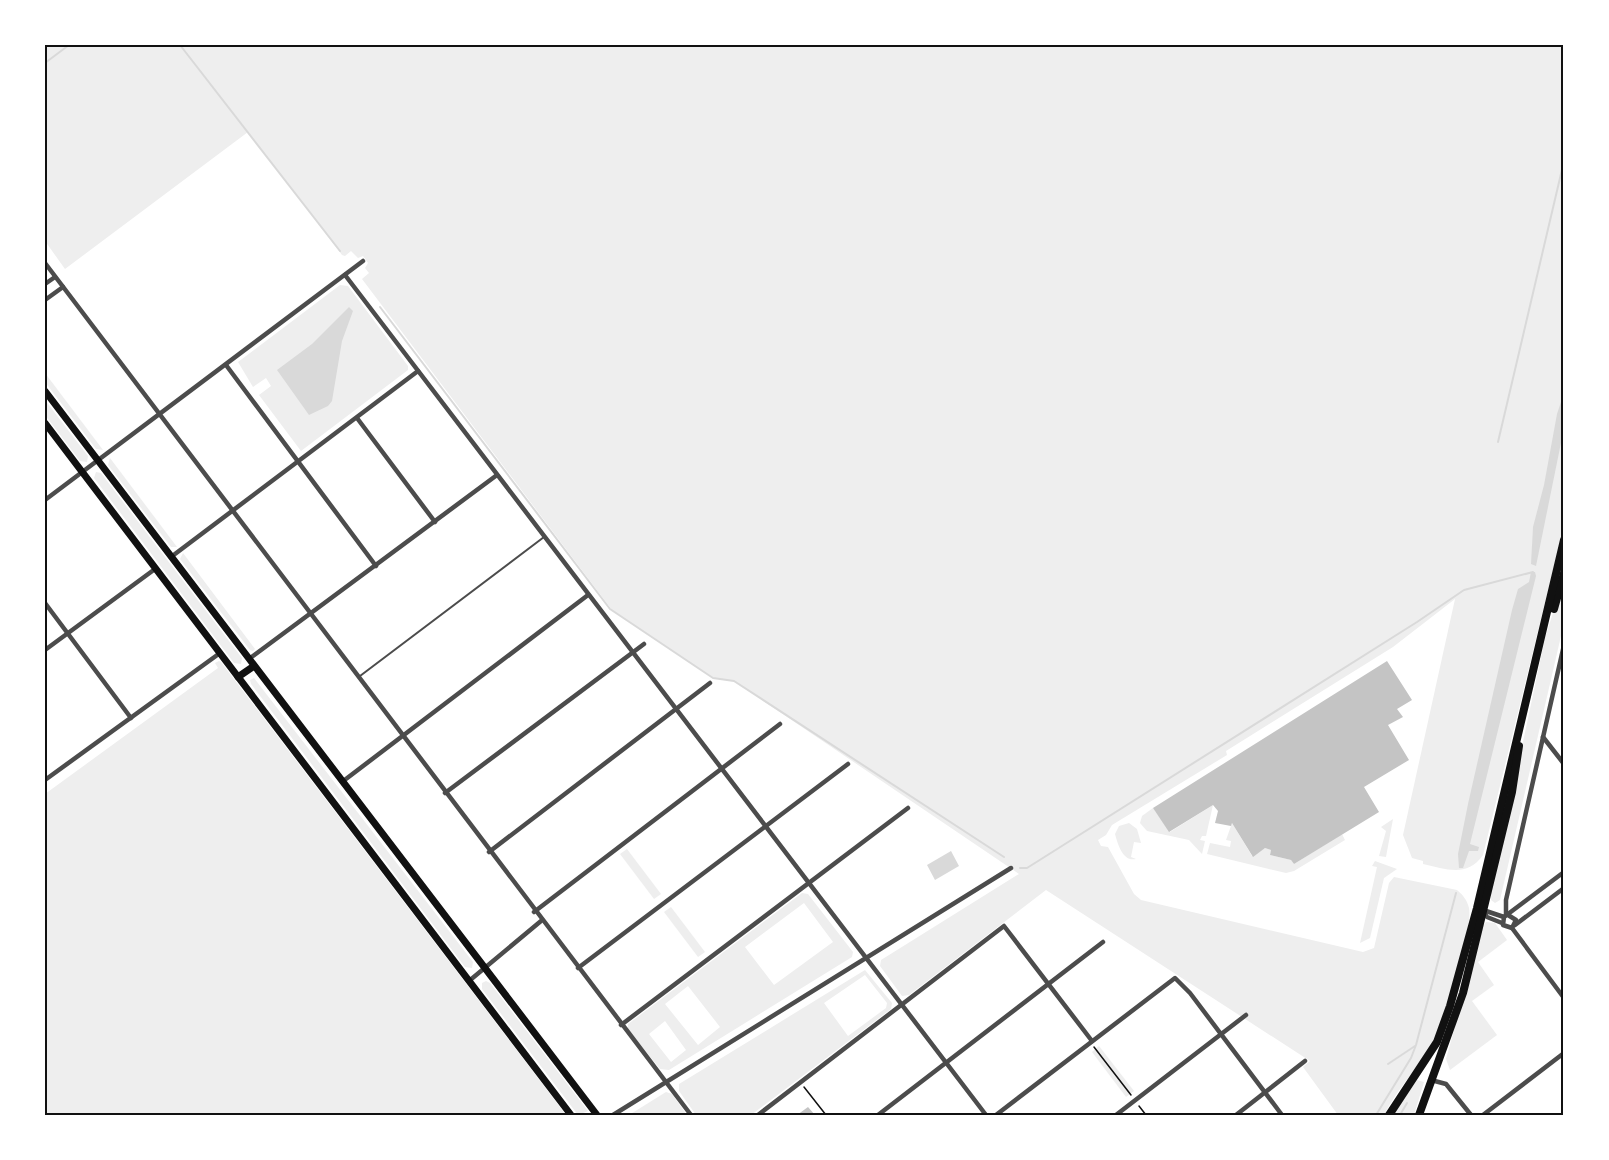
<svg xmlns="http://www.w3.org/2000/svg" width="1609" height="1160" font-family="'Source Sans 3',sans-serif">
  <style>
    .green { fill: #eee; fill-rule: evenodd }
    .water { fill: #d9d9d9 }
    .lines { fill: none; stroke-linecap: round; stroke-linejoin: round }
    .stream { stroke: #d9d9d9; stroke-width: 2 }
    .building { fill: #c4c4c4 }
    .path { stroke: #111; stroke-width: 1.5 }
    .service { stroke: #4c4c4c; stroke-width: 2 }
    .minor { stroke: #4c4c4c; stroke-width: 4.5 }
    .secondary { stroke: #111; stroke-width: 7 }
    .trunk { stroke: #111; stroke-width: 8 }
    .neatline { fill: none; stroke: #111; stroke-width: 2 }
  </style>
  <rect width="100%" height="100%" fill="#fff"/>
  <!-- green -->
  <g class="green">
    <path d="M45 45H1564V525L1483 855C1467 878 1446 869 1423 864V861L1412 858 1403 835 1455 599 1393 647 1226 751 1227 755 1112 825 1106 835 1098 840 1101 846 1108 847 1134 894 1141 900 1363 952 1374 948 1389 883 1394 877 1457 890C1463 895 1467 900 1469 908 1473 930 1446 1017 1435 1038 1421 1065 1398 1087 1384 1115H1338L1303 1067 1310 1061 1046 890 909 995 902 996 880 966 881 960 1019 874 734 681 713 678 612 610 362 279 369 273 365 268 368 263 363 256 358 258 351 251 345 256 342 255 248 132 65 269 45 241Z"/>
    <polygon points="340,285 348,286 408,366 408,370 301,451 259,395 271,386 266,378 253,387 238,362"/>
    <polygon points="45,373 103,450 96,449 45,382"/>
    <polygon points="45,400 88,456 87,462 80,461 45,415"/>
    <polygon points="110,458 177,547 171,547 108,465"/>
    <polygon points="96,472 101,473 242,658 241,664 234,663 94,478"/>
    <polygon points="183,553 255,649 253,651 250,650 180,559"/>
    <polygon points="1564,578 1564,623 1500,900 1495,903 1491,900 1491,893 1545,638"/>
    <polygon points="219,661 221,662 566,1115 45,1115 45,794 218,668 215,663"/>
    <polygon points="254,678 473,962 472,968 465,967 251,684 250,680"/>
    <polygon points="1213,805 1206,836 1202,836 1200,840 1205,841 1202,854 1189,840 1147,831 1140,823 1142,816 1153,808 1170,832"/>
    <polygon points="1393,819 1386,857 1379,856 1386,831 1381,827"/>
    <path d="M1129 823 1137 829 1141 843 1134 842 1131 857 1136 859C1123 862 1118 845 1115 834L1119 826Z"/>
    <polygon points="1232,823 1252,856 1265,848 1271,850 1270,855 1291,860 1294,864 1342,834 1345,840 1294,871 1286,873 1207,854 1210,843 1230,847 1231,841 1226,840"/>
    <polygon points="627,849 661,894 654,899 620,854"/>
    <polygon points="1375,861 1397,869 1384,878 1370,938 1360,943 1377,867 1372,866"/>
    <path d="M802 893 808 894 853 952 852 957 669 1070 660 1069 628 1029V1024ZM804 903 833 942 774 985 745 947ZM688 986 720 1027 698 1045 665 1004ZM665 1021 686 1050 671 1062 649 1034Z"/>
    <polygon points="671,907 705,952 698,957 664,912"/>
    <polygon points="1486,922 1495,923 1507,940 1478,962 1494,985 1472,1001 1497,1035 1450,1070 1446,1059 1483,926"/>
    <path d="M865 970 892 1003 891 1009 751 1115H696L679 1091V1084ZM865 975 887 1003 886 1008 848 1036 824 1003Z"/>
    <polygon points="486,981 490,983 588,1111 578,1115 482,989 482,983"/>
    <polygon points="1099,1046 1134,1091 1126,1097 1092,1052"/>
    <polygon points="1417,1080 1424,1082 1414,1115 1393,1115"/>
    <polygon points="666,1092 672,1094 687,1115 629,1115"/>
  </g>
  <!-- water -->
  <g class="water">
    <polygon points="349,307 353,311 342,341 332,401 328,406 309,415 277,370 312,344"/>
    <polygon points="1564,393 1564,428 1536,566 1531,564 1533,527 1544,485 1557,414"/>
    <polygon points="1531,572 1535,572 1536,576 1470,844 1479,847 1478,851 1469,851 1463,868 1459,868 1458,854 1468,804 1512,610 1518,589 1529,582"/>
    <polygon points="951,851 959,866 935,880 927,865"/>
  </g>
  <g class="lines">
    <!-- stream -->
    <g class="stream">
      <polyline points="180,45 340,251"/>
      <polyline points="45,63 69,45"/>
      <polyline points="380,307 610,609 704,672 713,678 734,681 1004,857"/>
      <polyline points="1498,442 1564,161"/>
      <polyline points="1020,868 1027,868 1417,622 1464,590 1533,572"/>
      <polyline points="1388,1064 1415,1046"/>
      <polyline points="1376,1115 1411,1058 1416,1045 1456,893"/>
      <polyline points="1400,1115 1407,1103"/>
    </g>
  </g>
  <!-- building -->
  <g class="building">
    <polygon points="1387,661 1412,700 1397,709 1403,717 1388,725 1409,760 1364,787 1379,812 1294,864 1291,860 1270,855 1271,850 1265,848 1253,857 1232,823 1231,826 1215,823 1218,811 1213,805 1169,832 1153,808"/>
    <polygon points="808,1107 815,1115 797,1115"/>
  </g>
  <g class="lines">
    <!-- path -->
    <g class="path">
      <polyline points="1094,1047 1131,1095"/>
      <polyline points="804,1087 826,1115"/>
      <polyline points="1139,1106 1146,1115"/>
    </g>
    <!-- service -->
    <polyline class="service" points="360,676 544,537"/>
    <!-- minor -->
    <g class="minor">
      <polyline points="45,263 691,1115"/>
      <polyline points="345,275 986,1115"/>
      <polyline points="45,284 55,277"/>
      <polyline points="45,300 63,287"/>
      <polyline points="226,365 376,566"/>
      <polyline points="357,418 435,522"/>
      <polyline points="45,500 363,261"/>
      <polyline points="171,557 418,371"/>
      <polyline points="45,603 131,718"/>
      <polyline points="45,650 155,569"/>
      <polyline points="249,659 497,475"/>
      <polyline points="1543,737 1564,764"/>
      <polyline points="45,780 220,653"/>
      <polyline points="342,782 588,595"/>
      <polyline points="445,793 644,644"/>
      <polyline points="489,852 710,683"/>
      <polyline points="1483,910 1487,917 1502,923"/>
      <polyline points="1483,910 1504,917"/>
      <polyline points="534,912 780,724"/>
      <polyline points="1506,915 1506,900 1564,645"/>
      <polyline points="1504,917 1564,872"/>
      <polyline points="1504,917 1503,925 1512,928 1516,920 1508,915"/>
      <polyline points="1515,925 1564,888"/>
      <polyline points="1512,928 1564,998"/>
      <polyline points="578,968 848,764"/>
      <polyline points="469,981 541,921"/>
      <polyline points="621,1025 908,808"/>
      <polyline points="1431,1080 1446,1084 1471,1115"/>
      <polyline points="613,1115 1011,868"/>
      <polyline points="758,1115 1004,926 1092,1041"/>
      <polyline points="878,1115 1103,942"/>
      <polyline points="996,1115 1175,978 1190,993 1282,1115"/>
      <polyline points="1116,1115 1246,1015"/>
      <polyline points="1236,1115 1305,1061"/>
      <polyline points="1483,1115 1564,1053"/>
    </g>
    <!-- secondary -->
    <g class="secondary">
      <polyline points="45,391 597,1115"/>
      <polyline points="45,423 571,1115"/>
      <polyline points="238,677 254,666"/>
    </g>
    <!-- trunk -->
    <g class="trunk">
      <polyline points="1554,609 1564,573"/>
      <polyline points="1389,1115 1437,1042 1450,1006 1477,908 1564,540"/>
      <polyline points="1419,1115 1463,993 1512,792 1519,746"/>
    </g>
  </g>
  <!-- border -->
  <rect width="1609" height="1160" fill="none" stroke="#ffffff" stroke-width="93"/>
  <rect x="46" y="46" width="1516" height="1068" class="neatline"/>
</svg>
